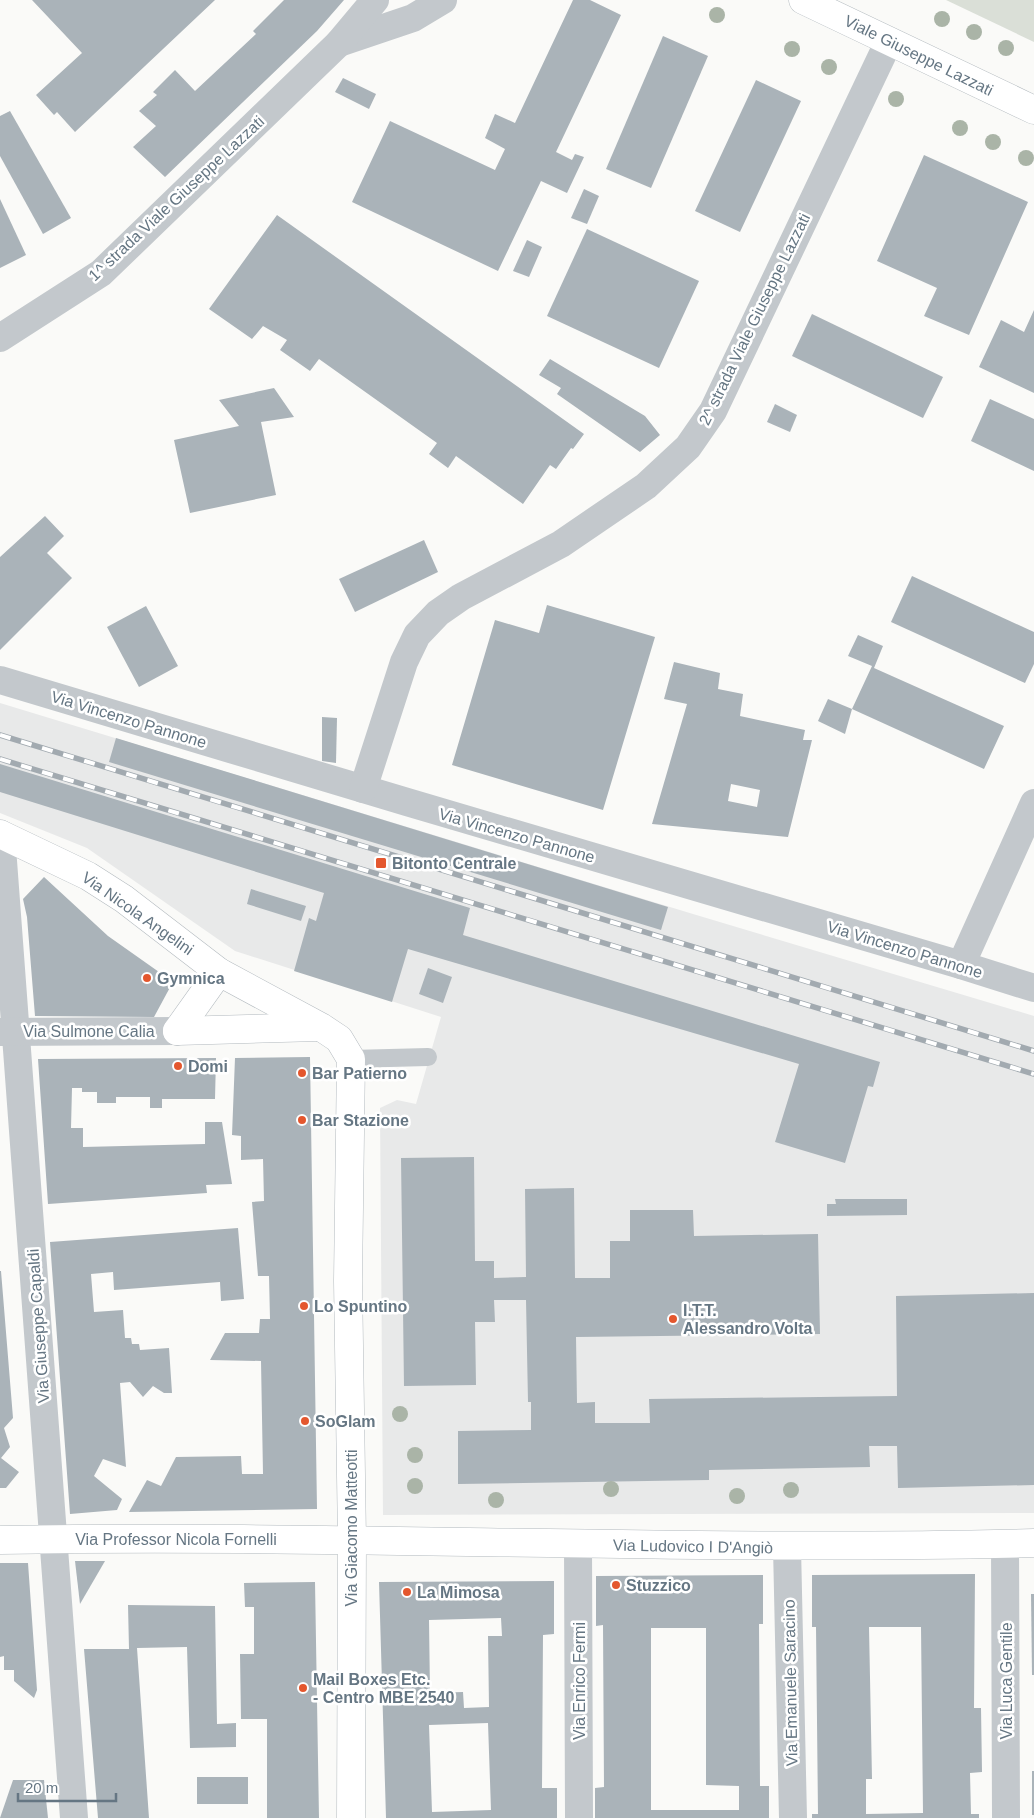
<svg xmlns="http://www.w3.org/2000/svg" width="1034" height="1818" font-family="Arial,sans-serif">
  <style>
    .built { fill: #e8e9e9 }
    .green { fill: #dadfd7 }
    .building { fill: #aab3b9; fill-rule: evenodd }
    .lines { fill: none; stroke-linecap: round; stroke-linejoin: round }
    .secondary-casing { stroke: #b3babf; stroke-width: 29 }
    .lane { stroke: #c3c8cc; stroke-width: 18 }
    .street { stroke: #c3c8cc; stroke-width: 28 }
    .secondary { stroke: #fff; stroke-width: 28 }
    .rail-casing { stroke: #a2aab0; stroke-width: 5.5 }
    .rail { stroke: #fff; stroke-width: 4; stroke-dasharray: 11; stroke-linecap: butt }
    .tree { fill: #aab4a7 }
    .poi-dot { fill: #e4572e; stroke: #fff; stroke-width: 2 }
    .labels { text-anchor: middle; stroke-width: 5; stroke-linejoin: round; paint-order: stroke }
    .street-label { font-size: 16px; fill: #657683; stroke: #fff }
    .poi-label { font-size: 16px; font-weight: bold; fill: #657683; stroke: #fff; text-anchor: start }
  </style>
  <rect width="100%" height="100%" fill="#fafaf8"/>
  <!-- built -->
  <polygon class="built" points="0,703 693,914 1034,1016 1034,1513 383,1515 380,1108 397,1100 416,1104 441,1017 235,951 87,848 0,813"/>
  <!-- green -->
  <polygon class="green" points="946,0 1034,0 1034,42"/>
  <!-- building -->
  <g class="building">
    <polygon points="32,0 215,0 75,132 57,112 54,115 36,95 82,53"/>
    <polygon points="284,0 344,0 317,31 165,177 133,147 156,126 139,111 157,95 153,92 175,70 195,91 256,34 253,31"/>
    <polygon points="573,0 590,0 621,15 556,152 572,160 575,154 584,157 567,193 541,181 498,271 352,202 390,121 495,170 505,149 485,138 495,114 515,123"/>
    <polygon points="663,36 708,56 651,188 606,169"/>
    <polygon points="343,78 376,94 369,109 335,92"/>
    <polygon points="756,80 801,101 740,232 695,211"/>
    <polygon points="10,111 71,218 43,234 0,156 0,116"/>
    <polygon points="924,155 1028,202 969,335 924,316 937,288 877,261"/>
    <polygon points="584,189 599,196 587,224 571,218"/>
    <polygon points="0,199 26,255 0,268"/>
    <polygon points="277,215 584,434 573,449 571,448 556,469 550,465 523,504 456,456 448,468 429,454 437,443 319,359 310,371 280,350 287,340 263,326 252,339 209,309"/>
    <polygon points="587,229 699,281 659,368 547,316"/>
    <polygon points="527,240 542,247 529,277 513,271"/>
    <polygon points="1034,310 1034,393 979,367 1001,320 1024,332"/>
    <polygon points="812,314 943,377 923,418 792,356"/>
    <polygon points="550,359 645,416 660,435 640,452 557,394 561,388 539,375"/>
    <polygon points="274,388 294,417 261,422 276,495 190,513 174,440 239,426 219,400"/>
    <polygon points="990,399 1034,419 1034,471 971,441"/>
    <polygon points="775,404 797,415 790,432 767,422"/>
    <polygon points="45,516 64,536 47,553 72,578 0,650 0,557"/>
    <polygon points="424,540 438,572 355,612 339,579"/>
    <polygon points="912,576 1034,632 1034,664 1025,683 891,622"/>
    <polygon points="547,605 655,637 603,810 452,765 495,620 539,633"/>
    <polygon points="146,606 178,666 139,687 107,627"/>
    <polygon points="858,635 883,646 874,668 1004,726 984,769 852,709 872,666 848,656"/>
    <path d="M674 662 720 673 718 689 743 694 740 716 805 730 803 740H812L788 837 652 824 687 704 664 699ZM731 784 760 790 757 807 728 801Z"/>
    <polygon points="828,699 852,709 845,734 818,721"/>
    <polygon points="322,717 337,718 336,763 322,761"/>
    <polygon points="116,738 668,907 661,930 109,762"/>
    <polygon points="0,764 470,908 463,935 880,1062 873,1087 868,1086 845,1163 775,1142 799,1064 408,949 392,1002 294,971 309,918 316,921 324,893 0,792"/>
    <polygon points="44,877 108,936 159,972 174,980 154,1017 35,1016 27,917 23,899"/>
    <polygon points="251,889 306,906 301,921 247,904"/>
    <polygon points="428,968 452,977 443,1003 419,994"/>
    <polygon points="310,1057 317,1509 129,1512 147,1480 161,1486 176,1457 241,1456 242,1474 263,1474 261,1361 210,1360 225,1333 259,1333 260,1319 270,1319 269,1276 258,1276 252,1202 264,1201 263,1159 241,1160 241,1136 232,1135 235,1058"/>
    <polygon points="216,1058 215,1099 162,1099 162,1108 150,1108 150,1097 116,1097 116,1103 97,1103 97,1092 82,1092 82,1088 72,1088 71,1128 83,1128 83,1147 205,1144 205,1122 222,1122 232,1184 206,1185 207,1193 48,1204 38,1059"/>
    <polygon points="474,1157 475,1261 494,1261 494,1278 526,1277 525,1189 574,1188 575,1278 610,1278 610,1241 630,1241 630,1210 693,1210 694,1236 818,1234 820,1334 576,1337 577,1403 595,1402 595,1423 650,1423 649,1399 897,1396 896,1296 1034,1293 1034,1485 898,1488 897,1446 869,1446 870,1467 709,1470 709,1480 458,1484 458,1431 531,1430 531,1402 528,1402 526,1300 494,1300 495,1322 475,1322 476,1385 404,1386 401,1158"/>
    <polygon points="835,1199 907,1199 907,1215 827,1216 827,1204 836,1204"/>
    <polygon points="238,1228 244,1299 221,1301 220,1282 114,1290 113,1272 91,1274 94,1312 123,1310 125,1338 131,1338 132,1344 139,1344 140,1350 169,1348 172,1393 164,1393 153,1386 143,1397 130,1382 120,1383 126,1467 103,1459 94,1476 122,1499 117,1510 70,1514 50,1242"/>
    <polygon points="0,1271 1,1271 13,1418 4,1428 10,1447 1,1458 19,1472 6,1488 0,1488"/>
    <polygon points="75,1561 105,1561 80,1604"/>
    <polygon points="0,1563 28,1563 37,1690 34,1698 14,1681 14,1670 4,1670 4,1656 0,1657"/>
    <path d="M975 1574 974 1708H981L982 1772 970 1773 971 1814H979V1818H812V1814H818L816 1627H812V1575ZM869 1627H921L923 1813 866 1814V1779H872Z"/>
    <path d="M763 1575V1624H759L760 1786H769V1818H595V1788L604 1787 603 1625 596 1626V1576ZM651 1628H706V1785L739 1786V1810H651Z"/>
    <path d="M554 1581V1634L543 1635 542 1788H557V1818H386L379 1582ZM501 1618 502 1636H488L489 1707 464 1708 463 1692 430 1693 429 1620ZM488 1723 491 1810 432 1812 429 1725Z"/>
    <polygon points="315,1582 319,1818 267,1818 267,1719 241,1719 240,1654 254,1654 254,1607 245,1607 244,1583"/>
    <polygon points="1031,1594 1034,1594 1034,1675 1032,1675"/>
    <polygon points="128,1605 215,1606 217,1724 236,1723 236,1747 190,1748 187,1647 137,1648 149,1818 98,1818 84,1649 129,1649"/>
    <rect x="1032" y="1771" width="2" height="44"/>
    <rect x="197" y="1777" width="51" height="27"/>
    <polygon points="13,1780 44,1780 48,1818 0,1818"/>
  </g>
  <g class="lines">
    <!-- secondary casing -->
    <g class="secondary-casing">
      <g id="secondary">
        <polyline points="803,0 1034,110"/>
        <polyline points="0,834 88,876 124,899 219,972 321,1027 339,1039 351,1059 348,1281 352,1540 351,1818"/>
        <polyline points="177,1031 318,1027"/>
        <polyline points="177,1031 219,972"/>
        <path d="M0 1540C345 1534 689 1552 1034 1543"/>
      </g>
    </g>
    <!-- lane -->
    <polyline class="lane" points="351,1059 428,1057"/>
    <!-- street -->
    <g class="street">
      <polyline points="339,43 413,18 443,0"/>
      <polyline points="0,338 101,273 339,43 375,0"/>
      <polyline points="0,680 407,802 961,965 1034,988"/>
      <polyline points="363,789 404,662 417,635 438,613 461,597 561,544 646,486 688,447 713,411 889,41"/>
      <path d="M1 834C24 1162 51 1490 74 1818"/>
      <polyline points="961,965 1034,803"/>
      <polyline points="0,1032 177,1031"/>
      <polyline points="578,1544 579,1818"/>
      <polyline points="1005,1544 1006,1818"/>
      <polyline points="787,1547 793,1818"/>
    </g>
    <!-- secondary -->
    <use href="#secondary" class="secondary"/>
    <!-- rail casing -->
    <g class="rail-casing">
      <g id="rail">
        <polyline points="0,735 1034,1051"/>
        <polyline points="0,759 1034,1074"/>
      </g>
    </g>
    <!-- rail -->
    <use href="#rail" class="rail"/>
  </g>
  <!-- trees -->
  <g class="tree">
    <circle cx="717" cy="15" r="8"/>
    <circle cx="942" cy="19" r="8"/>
    <circle cx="974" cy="32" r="8"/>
    <circle cx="1006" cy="48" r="8"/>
    <circle cx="792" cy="49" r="8"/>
    <circle cx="829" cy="67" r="8"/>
    <circle cx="896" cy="99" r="8"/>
    <circle cx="960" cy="128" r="8"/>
    <circle cx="993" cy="142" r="8"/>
    <circle cx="1026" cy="158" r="8"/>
    <circle cx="400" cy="1414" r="8"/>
    <circle cx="415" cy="1455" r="8"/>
    <circle cx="415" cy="1486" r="8"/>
    <circle cx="611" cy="1489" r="8"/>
    <circle cx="791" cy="1490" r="8"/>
    <circle cx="737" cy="1496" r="8"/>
    <circle cx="496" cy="1500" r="8"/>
  </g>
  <!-- markers -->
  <g class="poi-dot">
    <rect x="375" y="857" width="12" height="12" rx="2.5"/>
    <circle cx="147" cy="978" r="5"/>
    <circle cx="178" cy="1066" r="5"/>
    <circle cx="302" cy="1073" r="5"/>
    <circle cx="302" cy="1120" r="5"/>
    <circle cx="304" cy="1306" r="5"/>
    <circle cx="673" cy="1319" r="5"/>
    <circle cx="305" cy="1421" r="5"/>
    <circle cx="616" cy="1585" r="5"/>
    <circle cx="407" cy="1592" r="5"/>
    <circle cx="303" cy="1688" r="5"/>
  </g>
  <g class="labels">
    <!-- street labels -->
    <g class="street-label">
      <text transform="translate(919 55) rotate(26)" y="6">Viale Giuseppe Lazzati</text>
      <text transform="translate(176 198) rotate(-43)" y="6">1^ strada Viale Giuseppe Lazzati</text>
      <text transform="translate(754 319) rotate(-64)" y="6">2^ strada Viale Giuseppe Lazzati</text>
      <text transform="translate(129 719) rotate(17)" y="6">Via Vincenzo Pannone</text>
      <text transform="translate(517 835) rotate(16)" y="6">Via Vincenzo Pannone</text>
      <text transform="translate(138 913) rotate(35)" y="6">Via Nicola Angelini</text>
      <text transform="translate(905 949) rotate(17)" y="6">Via Vincenzo Pannone</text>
      <text x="89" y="1037">Via Sulmone Calia</text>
      <text transform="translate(38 1326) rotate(-94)" y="6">Via Giuseppe Capaldi</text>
      <text transform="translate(351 1528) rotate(-90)" y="6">Via Giacomo Matteotti</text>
      <text x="176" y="1545">Via Professor Nicola Fornelli</text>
      <text transform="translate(693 1546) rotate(1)" y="6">Via Ludovico I D'Angiò</text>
      <text transform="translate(579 1681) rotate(-90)" y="6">Via Enrico Fermi</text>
      <text transform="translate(1006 1681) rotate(-90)" y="6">Via Luca Gentile</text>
      <text transform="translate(790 1683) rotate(-91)" y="6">Via Emanuele Saracino</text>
    </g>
    <!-- poi labels -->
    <g class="poi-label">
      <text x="392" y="869">Bitonto Centrale</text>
      <text x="157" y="984">Gymnica</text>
      <text x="188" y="1072">Domi</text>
      <text x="312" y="1079">Bar Patierno</text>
      <text x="312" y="1126">Bar Stazione</text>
      <text x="314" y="1312">Lo Spuntino</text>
      <text x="683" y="1316">I.T.T.<tspan x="683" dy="18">Alessandro Volta</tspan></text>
      <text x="315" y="1427">SoGlam</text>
      <text x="626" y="1591">Stuzzico</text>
      <text x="417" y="1598">La Mimosa</text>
      <text x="313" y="1685">Mail Boxes Etc.<tspan x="313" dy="18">- Centro MBE 2540</tspan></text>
    </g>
  </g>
  <!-- scale -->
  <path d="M18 1793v8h98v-8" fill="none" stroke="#657683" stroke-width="2.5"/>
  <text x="25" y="1793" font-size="15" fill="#657683" stroke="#ffffff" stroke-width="4" paint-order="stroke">20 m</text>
</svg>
